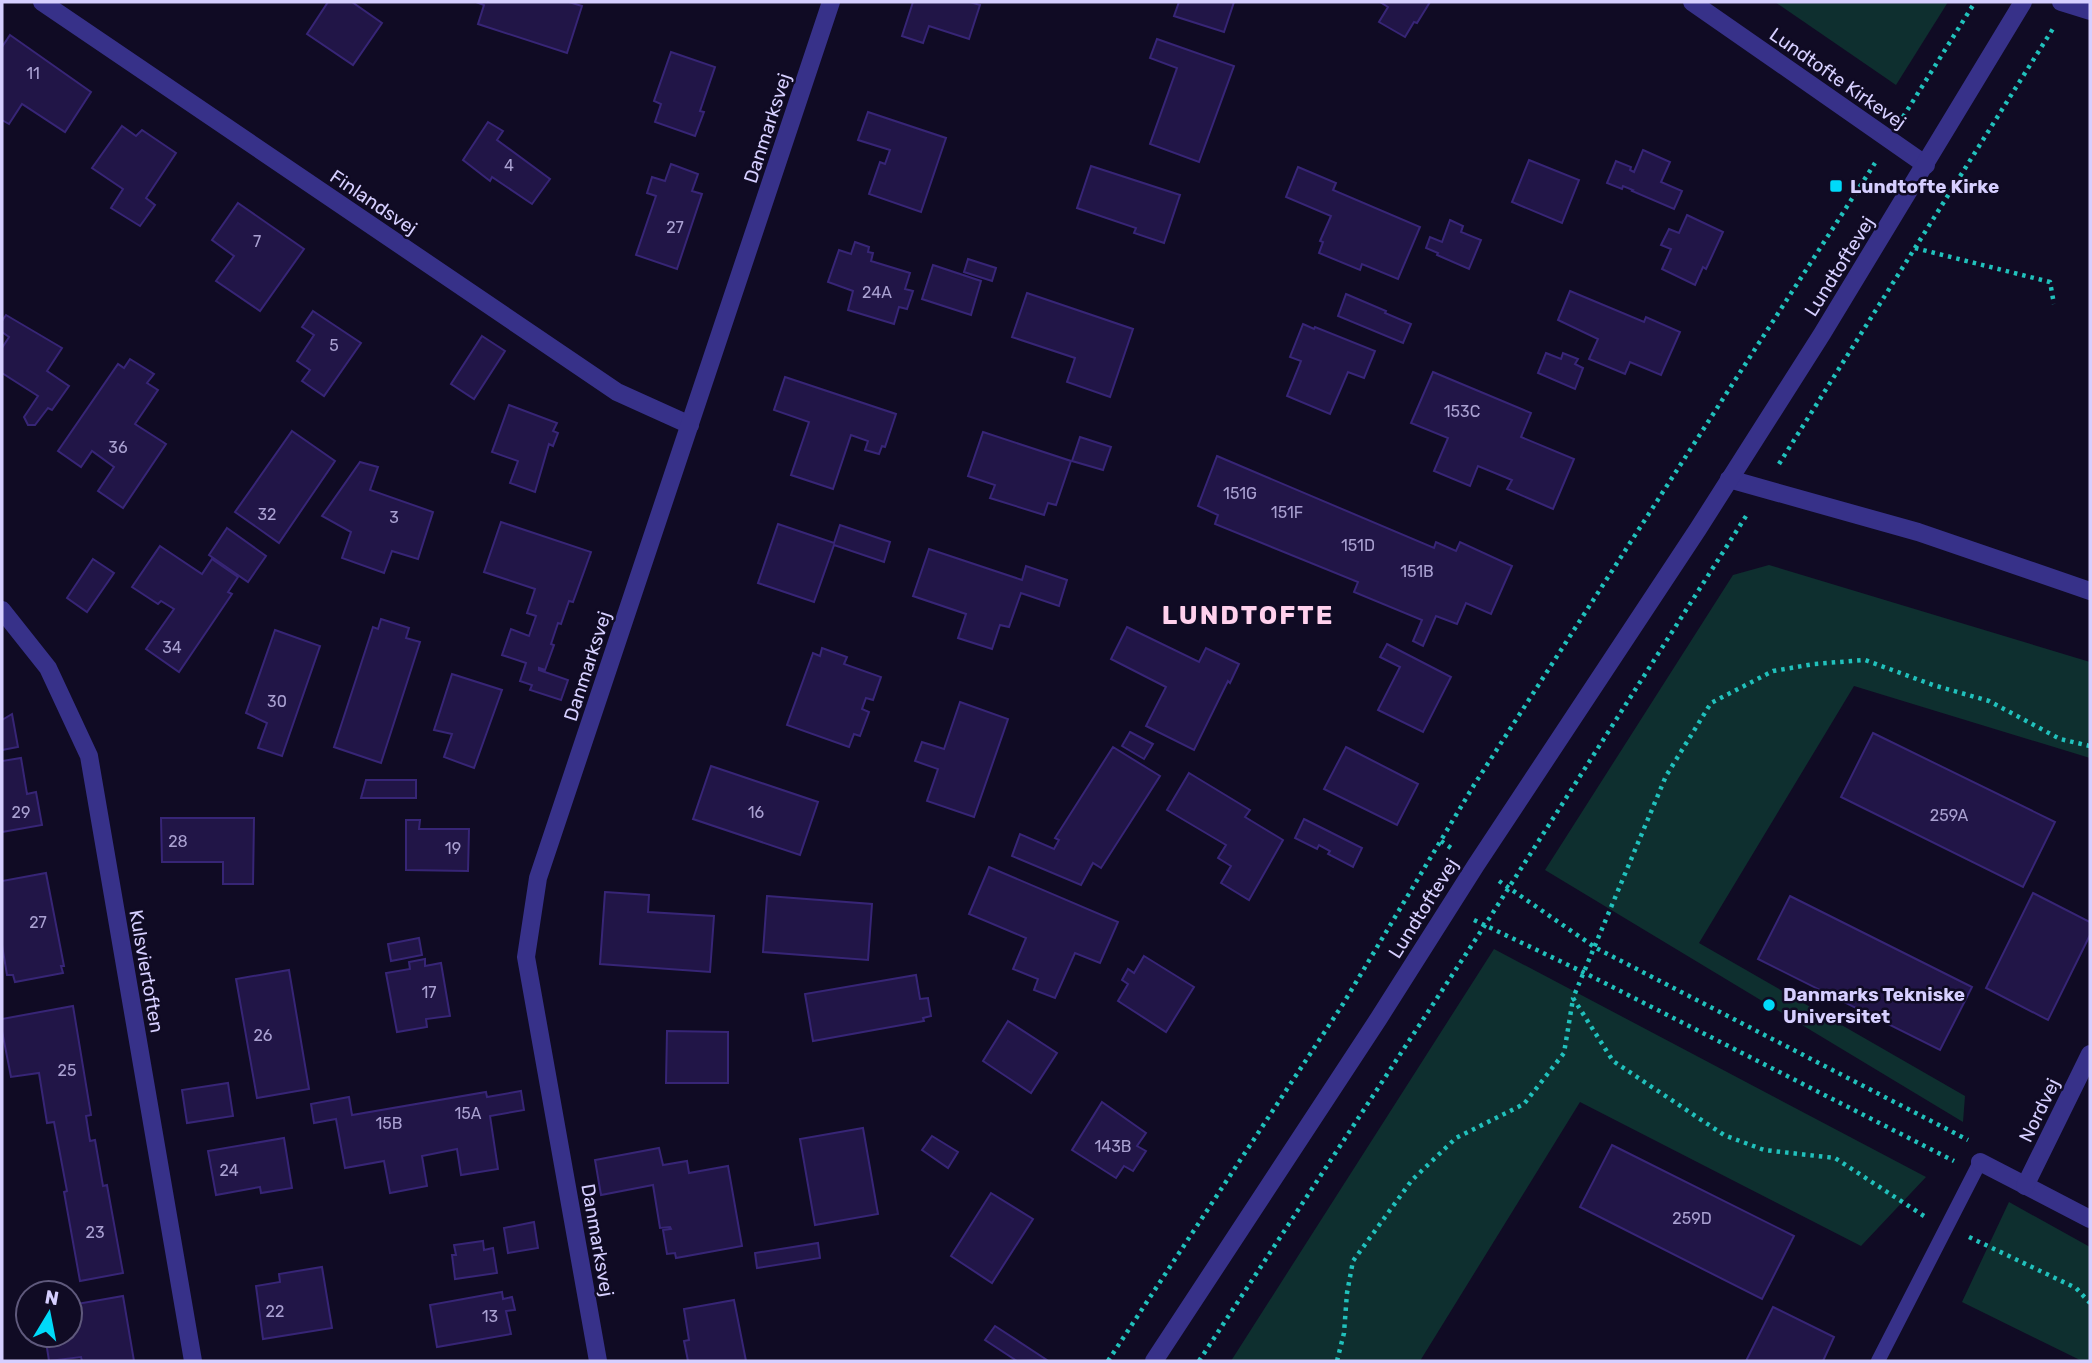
<svg xmlns="http://www.w3.org/2000/svg" width="2092" height="1363" font-family="Rubik,sans-serif">
  <style>
    .green { fill: #0e2f2f }
    .building { fill: #211547; stroke: #372576; stroke-width: 2 }
    .lines { fill: none; stroke-linecap: round; stroke-linejoin: round }
    .path { stroke: #21c1bc; stroke-width: 4.5; stroke-dasharray: 3.5 5; stroke-linecap: butt }
    .service { stroke: #373189; stroke-width: 14 }
    .minor { stroke: #373189; stroke-width: 18 }
    .tertiary { stroke: #373189; stroke-width: 18 }
    .poi-dot { fill: #00dafa; stroke: #100b24; stroke-width: 2.5 }
    .labels { text-anchor: middle; stroke-width: 5; stroke-linejoin: round; paint-order: stroke }
    .number-label { font-size: 16px; fill: #a9a0d1 }
    .street-label { font-size: 19px; fill: #d6cfff; stroke: #100b24 }
    .poi-label { font-size: 19px; font-weight: bold; fill: #d6cfff; stroke: #100b24; text-anchor: start }
    .district-label { font-size: 26px; font-weight: bold; letter-spacing: 2px; fill: #ffd1ed; stroke: #100b24 }
  </style>
  <rect width="100%" height="100%" fill="#100b24"/>
  <!-- green -->
  <g class="green">
    <polygon points="1775,2 1948,2 1896,85"/>
    <polygon points="1769,565 2090,662 2090,758 1854,686 1699,943 1965,1096 1963,1122 1545,870 1733,575"/>
    <polygon points="1494,949 1926,1177 1861,1246 1580,1102 1420,1361 1231,1361"/>
    <polygon points="2009,1202 2090,1247 2090,1361 2082,1361 1962,1302"/>
  </g>
  <!-- building -->
  <g class="building">
    <polygon points="328,2 352,2 382,23 353,65 307,34"/>
    <polygon points="476,2 569,2 582,6 567,53 478,24 484,5"/>
    <polygon points="913,2 970,2 980,5 969,39 929,26 923,43 902,36"/>
    <polygon points="1179,2 1234,2 1224,32 1174,16"/>
    <polygon points="1380,2 1430,2 1417,23 1414,22 1405,37 1379,22 1388,7"/>
    <polygon points="10,35 91,92 65,132 22,104 9,124 2,120 2,47"/>
    <polygon points="1157,39 1234,66 1199,162 1150,144 1177,68 1150,58"/>
    <polygon points="671,52 715,67 700,111 704,112 695,136 655,122 661,104 654,101"/>
    <polygon points="868,112 946,138 921,212 869,194 880,162 885,164 890,150 858,140"/>
    <polygon points="488,122 503,131 497,140 550,179 532,204 492,177 490,181 463,160"/>
    <polygon points="122,126 136,136 142,130 176,153 146,198 155,205 140,226 111,208 123,189 92,168"/>
    <polygon points="1643,150 1670,162 1661,182 1682,191 1674,209 1632,191 1633,190 1623,186 1622,189 1607,183 1616,161 1631,167 1630,170 1634,172"/>
    <polygon points="1529,160 1579,180 1562,223 1512,202"/>
    <polygon points="671,164 698,174 692,191 702,194 677,269 636,255 656,196 647,193 652,177 665,181"/>
    <polygon points="1091,166 1180,195 1164,243 1134,233 1136,228 1077,208"/>
    <polygon points="1298,167 1336,183 1333,190 1420,227 1398,279 1362,264 1360,270 1319,253 1323,242 1320,241 1331,216 1286,197"/>
    <polygon points="238,203 304,249 260,311 216,281 234,256 212,240"/>
    <polygon points="1687,215 1723,232 1706,269 1703,267 1695,285 1662,269 1671,249 1661,245 1669,229 1679,233"/>
    <polygon points="1450,220 1463,226 1461,232 1481,240 1469,269 1437,255 1438,253 1426,248 1430,237 1442,242"/>
    <polygon points="855,242 869,247 868,252 873,253 871,261 910,273 905,289 913,291 907,309 899,307 894,324 848,310 853,291 828,282 839,250 851,254"/>
    <polygon points="968,259 996,268 992,281 964,272"/>
    <polygon points="933,265 981,281 971,315 922,299"/>
    <polygon points="1570,291 1644,322 1646,317 1680,332 1661,375 1630,362 1625,374 1589,359 1598,339 1558,320"/>
    <polygon points="1027,293 1133,329 1110,397 1067,382 1075,358 1012,337"/>
    <polygon points="1346,294 1386,311 1385,313 1411,324 1403,343 1338,316"/>
    <polygon points="313,311 361,343 324,396 302,381 310,370 297,361 314,335 302,327"/>
    <polygon points="6,315 62,348 47,371 69,386 52,410 48,408 35,425 28,425 24,417 38,396 2,373 2,348 9,337 2,332 2,321"/>
    <polygon points="1303,324 1314,329 1315,327 1375,351 1364,378 1348,372 1330,414 1287,396 1301,361 1290,357"/>
    <polygon points="482,336 505,351 474,399 451,384"/>
    <polygon points="1546,353 1561,359 1563,353 1578,359 1575,364 1583,368 1575,389 1538,373"/>
    <polygon points="130,359 154,374 147,383 158,390 135,424 166,444 123,508 98,491 114,467 92,451 81,467 58,451 118,364 124,368"/>
    <polygon points="1433,372 1531,413 1521,437 1574,459 1553,509 1507,489 1512,480 1478,466 1470,486 1434,471 1448,438 1411,423"/>
    <polygon points="785,377 896,414 885,447 882,446 879,454 865,450 868,441 851,435 833,489 791,475 809,422 774,410"/>
    <polygon points="509,405 557,423 553,431 558,433 553,446 549,444 535,492 510,483 518,461 492,452"/>
    <polygon points="292,431 335,461 279,543 235,512"/>
    <polygon points="983,432 1071,461 1056,505 1048,503 1044,515 990,498 995,485 968,476"/>
    <polygon points="1080,437 1111,447 1103,470 1072,461"/>
    <polygon points="1217,456 1434,548 1436,542 1456,551 1460,542 1512,566 1491,614 1466,603 1457,624 1436,616 1423,646 1413,641 1422,620 1354,592 1358,582 1215,524 1218,515 1198,506"/>
    <polygon points="360,462 378,467 370,490 433,512 418,559 392,551 384,573 342,558 351,532 322,516"/>
    <polygon points="501,522 591,552 573,602 569,601 561,624 558,623 551,644 554,645 545,670 539,668 539,670 568,680 561,700 530,690 532,685 520,681 526,663 502,655 511,629 529,636 536,616 527,613 535,589 484,572"/>
    <polygon points="778,524 834,543 840,525 890,542 884,562 834,545 814,602 758,583"/>
    <polygon points="227,528 266,556 248,582 209,555"/>
    <polygon points="160,546 202,574 212,559 238,577 228,592 232,594 179,672 146,649 174,609 161,601 158,604 132,587"/>
    <polygon points="929,549 1022,580 1026,566 1067,580 1059,606 1021,593 1009,627 1000,625 992,649 958,638 966,614 913,596"/>
    <polygon points="93,559 114,573 87,612 67,598"/>
    <polygon points="381,619 409,628 406,638 420,642 381,763 334,747 373,627 378,629"/>
    <polygon points="1127,627 1199,662 1206,648 1239,664 1230,683 1228,681 1194,750 1146,726 1166,687 1111,659"/>
    <polygon points="275,630 320,646 282,756 258,748 267,723 246,713"/>
    <polygon points="1387,644 1451,677 1423,732 1378,710 1400,667 1380,657"/>
    <polygon points="822,648 847,657 844,664 881,677 873,700 866,698 862,709 869,712 860,736 854,734 849,747 787,725 813,653 820,656"/>
    <polygon points="452,674 502,690 474,768 444,757 452,734 434,730"/>
    <polygon points="960,702 1008,719 974,817 927,801 938,769 915,761 922,742 944,749"/>
    <polygon points="12,714 18,747 2,750 2,720"/>
    <polygon points="1130,732 1153,744 1144,759 1122,746"/>
    <polygon points="1873,733 2055,822 2023,887 1841,797"/>
    <polygon points="1113,747 1160,776 1101,868 1093,863 1081,885 1012,856 1020,834 1054,849 1059,840 1055,838"/>
    <polygon points="1346,747 1418,784 1397,825 1324,789"/>
    <polygon points="21,758 27,794 36,792 42,825 2,832 2,761"/>
    <polygon points="711,766 818,802 800,855 693,819"/>
    <polygon points="1189,773 1250,810 1245,817 1283,840 1249,900 1221,883 1231,866 1218,858 1226,845 1167,810"/>
    <polygon points="366,780 416,780 416,798 361,798"/>
    <polygon points="161,818 254,818 253,884 223,884 223,862 162,862"/>
    <polygon points="1304,819 1362,848 1353,867 1328,854 1330,851 1319,845 1317,849 1295,838"/>
    <polygon points="406,820 420,820 419,829 469,829 468,871 406,870"/>
    <polygon points="989,867 1118,922 1100,963 1075,953 1055,998 1034,990 1038,979 1013,969 1026,938 969,914"/>
    <polygon points="46,873 64,966 61,966 63,973 15,982 13,975 7,975 2,945 2,881"/>
    <polygon points="605,892 649,895 648,912 714,916 710,972 600,964"/>
    <polygon points="2033,893 2090,922 2090,935 2048,1020 1986,988"/>
    <polygon points="767,896 872,904 868,960 763,952"/>
    <polygon points="1790,896 1972,987 1940,1050 1758,959"/>
    <polygon points="419,938 422,955 391,961 388,944"/>
    <polygon points="1144,956 1194,987 1166,1032 1118,1001 1128,984 1122,980 1128,969 1134,973"/>
    <polygon points="425,959 425,966 441,963 450,1016 426,1019 427,1027 397,1032 386,973 410,969 409,962"/>
    <polygon points="289,970 309,1089 257,1098 236,979"/>
    <polygon points="916,975 920,999 928,998 931,1016 923,1018 924,1021 813,1041 805,994"/>
    <polygon points="73,1006 91,1115 86,1116 90,1141 95,1140 103,1186 107,1185 123,1273 80,1281 64,1192 67,1191 54,1122 47,1123 39,1073 11,1077 2,1031 2,1019"/>
    <polygon points="1008,1021 1057,1053 1031,1093 983,1061"/>
    <polygon points="667,1031 728,1032 728,1083 666,1083"/>
    <polygon points="228,1083 233,1116 187,1123 182,1090"/>
    <polygon points="521,1091 524,1110 490,1116 498,1169 461,1175 457,1149 422,1156 427,1186 390,1193 384,1161 345,1168 336,1119 314,1123 311,1104 349,1097 352,1115 486,1092 487,1097"/>
    <polygon points="1102,1102 1146,1133 1137,1146 1146,1151 1133,1171 1124,1166 1116,1178 1072,1150"/>
    <polygon points="863,1128 878,1214 815,1225 800,1139"/>
    <polygon points="932,1136 958,1152 948,1168 922,1150"/>
    <polygon points="284,1138 292,1188 261,1193 260,1187 216,1195 208,1151"/>
    <polygon points="1612,1145 1794,1236 1762,1299 1580,1207"/>
    <polygon points="659,1148 663,1165 687,1161 689,1173 728,1166 742,1246 676,1258 675,1253 667,1254 663,1230 671,1229 670,1227 660,1228 653,1185 601,1195 595,1160"/>
    <polygon points="991,1193 1033,1219 992,1283 951,1256"/>
    <polygon points="534,1222 538,1248 508,1253 504,1228"/>
    <polygon points="483,1241 484,1250 493,1248 497,1273 455,1279 452,1255 456,1255 454,1245"/>
    <polygon points="818,1243 820,1258 757,1268 755,1253"/>
    <polygon points="322,1267 332,1328 263,1339 256,1286 280,1282 279,1274"/>
    <polygon points="502,1292 503,1299 512,1297 515,1310 506,1311 511,1334 437,1347 430,1305"/>
    <polygon points="123,1296 134,1361 82,1361 81,1357 49,1361 45,1335 70,1335 71,1305"/>
    <polygon points="734,1300 746,1361 688,1361 684,1341 689,1340 684,1309"/>
    <polygon points="1773,1307 1834,1337 1823,1361 1746,1361"/>
    <polygon points="995,1326 1047,1360 1017,1361 985,1340"/>
  </g>
  <g class="lines">
    <!-- path -->
    <g class="path">
      <polyline points="1903,117 1975,2"/>
      <polyline points="1915,248 2050,282 2054,304"/>
      <polyline points="1779,464 2054,27"/>
      <polyline points="1441,841 1454,850"/>
      <polyline points="1499,881 1596,948 1968,1140"/>
      <polyline points="1474,920 1585,973 1954,1161"/>
      <polyline points="1924,1216 1835,1158 1764,1150 1724,1135 1613,1061 1573,998 1666,776 1711,703 1773,671 1814,664 1865,660 1933,685 1989,701 2060,739 2090,746"/>
      <polyline points="1969,1237 2076,1288 2090,1303"/>
      <polyline points="1108,1361 1343,1004 1474,785 1875,163"/>
      <polyline points="1199,1361 1485,925 1748,513"/>
      <polyline points="1337,1361 1344,1333 1347,1293 1353,1261 1412,1180 1456,1138 1524,1104 1564,1053 1573,999"/>
    </g>
    <!-- service -->
    <polyline class="service" points="1878,1361 1980,1162"/>
    <!-- minor -->
    <g class="minor">
      <polyline points="42,2 617,392 690,425"/>
      <polyline points="1692,2 1926,165"/>
      <polyline points="2061,2 2090,11"/>
      <polyline points="1729,479 1918,532 2090,591"/>
      <polyline points="2,610 48,668 89,756 193,1361"/>
      <polyline points="1980,1162 2090,1219"/>
      <polyline points="2025,1186 2090,1054"/>
      <polyline points="598,1361 526,957 538,878 831,2"/>
    </g>
    <!-- tertiary -->
    <polyline class="tertiary" points="1154,1361 1379,1018 1476,865 1698,529 1822,334 2023,2"/>
  </g>
  <!-- markers -->
  <g class="poi-dot">
    <rect x="1829" y="179" width="14" height="14" rx="3.5"/>
    <circle cx="1769" cy="1005" r="7"/>
  </g>
  <g class="labels">
    <!-- number labels -->
    <g class="number-label">
      <text x="33" y="79">11</text>
      <text x="509" y="171">4</text>
      <text x="675" y="233">27</text>
      <text x="257" y="247">7</text>
      <text x="877" y="298">24A</text>
      <text x="334" y="351">5</text>
      <text x="1462" y="417">153C</text>
      <text x="118" y="453">36</text>
      <text x="1240" y="499">151G</text>
      <text x="1287" y="518">151F</text>
      <text x="267" y="520">32</text>
      <text x="394" y="523">3</text>
      <text x="1358" y="551">151D</text>
      <text x="1417" y="577">151B</text>
      <text x="172" y="653">34</text>
      <text x="277" y="707">30</text>
      <text x="21" y="818">29</text>
      <text x="756" y="818">16</text>
      <text x="1949" y="821">259A</text>
      <text x="178" y="847">28</text>
      <text x="453" y="854">19</text>
      <text x="38" y="928">27</text>
      <text x="429" y="998">17</text>
      <text x="263" y="1041">26</text>
      <text x="67" y="1076">25</text>
      <text x="468" y="1119">15A</text>
      <text x="389" y="1129">15B</text>
      <text x="1113" y="1152">143B</text>
      <text x="229" y="1176">24</text>
      <text x="1692" y="1224">259D</text>
      <text x="95" y="1238">23</text>
      <text x="275" y="1317">22</text>
      <text x="490" y="1322">13</text>
    </g>
    <!-- street labels -->
    <g class="street-label">
      <text transform="translate(1838 78) rotate(35)" y="7">Lundtofte Kirkevej</text>
      <text transform="translate(767 128) rotate(-72)" y="7">Danmarksvej</text>
      <text transform="translate(374 202) rotate(34)" y="7">Finlandsvej</text>
      <text transform="translate(1839 266) rotate(-58)" y="7">Lundtoftevej</text>
      <text transform="translate(587 666) rotate(-72)" y="7">Danmarksvej</text>
      <text transform="translate(1423 908) rotate(-58)" y="7">Lundtoftevej</text>
      <text transform="translate(147 971) rotate(80)" y="7">Kulsviertoften</text>
      <text transform="translate(2039 1110) rotate(-64)" y="7">Nordvej</text>
      <text transform="translate(598 1240) rotate(80)" y="7">Danmarksvej</text>
    </g>
    <!-- poi labels -->
    <g class="poi-label">
      <text x="1850" y="193">Lundtofte Kirke</text>
      <text x="1783" y="1001">Danmarks Tekniske<tspan x="1783" dy="22">Universitet</tspan></text>
    </g>
    <!-- district labels -->
    <g class="district-label">
      <text x="1248" y="624">LUNDTOFTE</text>
    </g>
  </g>
  <!-- border -->
  <rect width="2092" height="1363" fill="none" stroke="#d6cfff" stroke-width="7"/>
  <!-- north arrow -->
  <g transform="translate(49 1314) rotate(10)"><circle r="33" fill="#100b24" stroke="#5f597c" stroke-width="2"/>
  <path d="M0-5L12 26L0 18L-12 26Z" fill="#00dafa"/>
  <text y="-10" font-size="19" font-weight="bold" text-anchor="middle" fill="#d6cfff">N</text>
  </g>
</svg>
